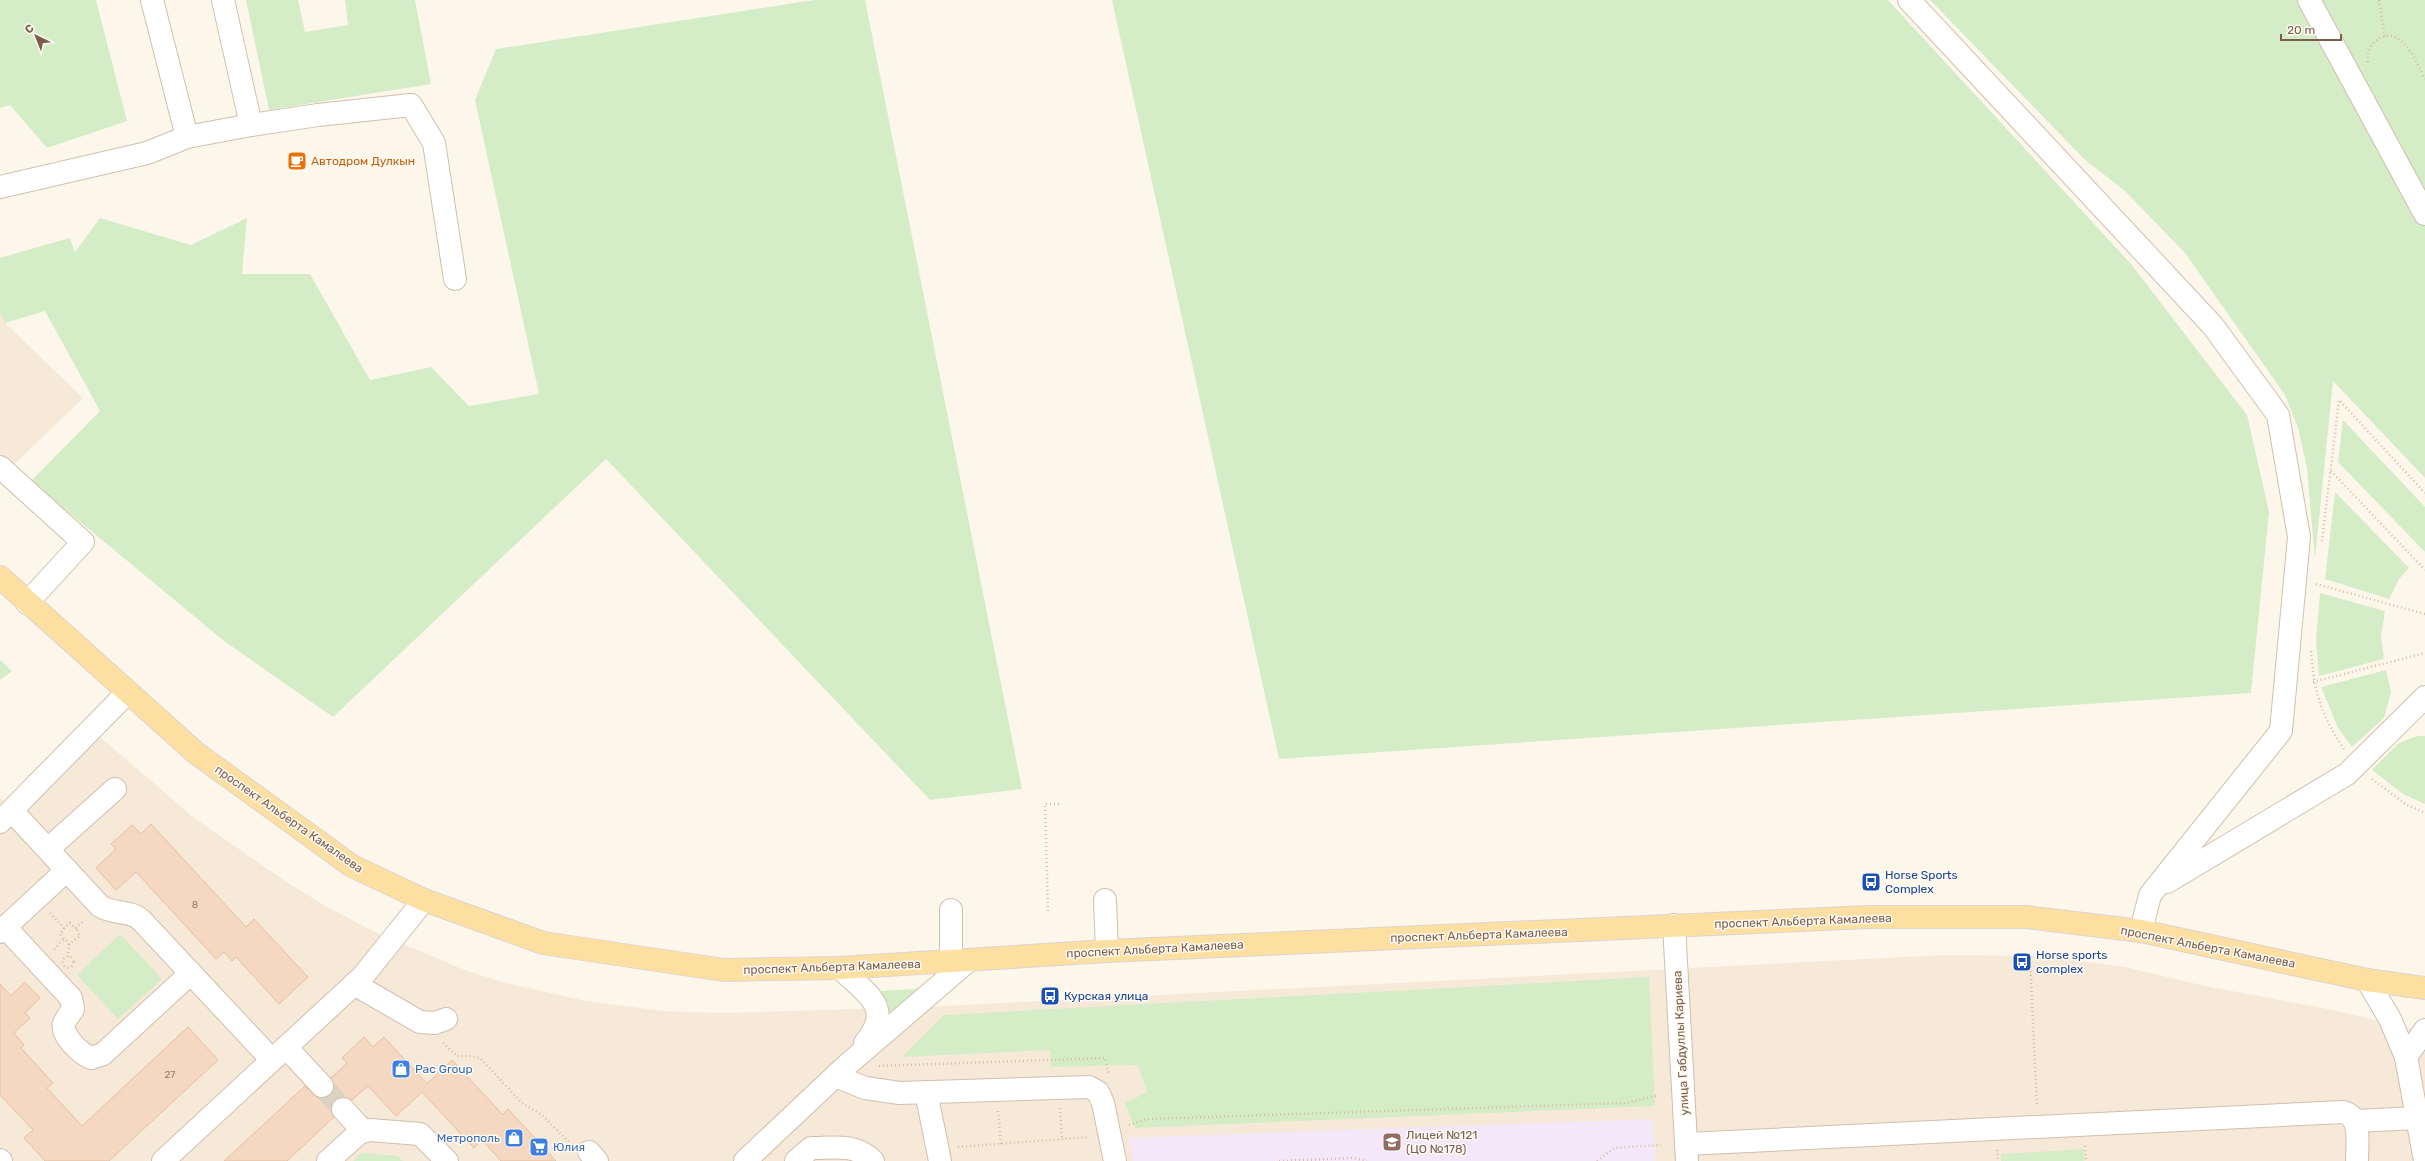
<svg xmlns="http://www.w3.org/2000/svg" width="2425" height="1161" font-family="Rubik,sans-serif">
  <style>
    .residential { fill: #f6e9d8 }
    .education { fill: #f4e7fa }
    .green { fill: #d5edc7 }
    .building { fill: #f4d8c1; stroke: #e7bfa0 }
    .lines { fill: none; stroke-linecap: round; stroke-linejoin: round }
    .minor-tunnel { stroke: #dcd1c3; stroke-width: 22; stroke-dasharray: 22 11; stroke-linecap: butt }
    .minor-casing { stroke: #d1bfae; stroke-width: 24 }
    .major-casing { stroke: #dcd5d0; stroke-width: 24 }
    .path { stroke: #dabba3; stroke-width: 2.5; stroke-dasharray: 1 3; stroke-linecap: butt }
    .minor { stroke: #fff; stroke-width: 22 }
    .major { stroke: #fddfa2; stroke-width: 22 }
    .labels { text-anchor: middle; stroke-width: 3; stroke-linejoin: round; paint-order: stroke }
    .number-label { font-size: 10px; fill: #987c68 }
    .food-label { font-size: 12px; fill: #c56008; stroke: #fffaf2; text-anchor: start }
    .street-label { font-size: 12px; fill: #7a5e4b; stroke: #fffaf2 }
    .transit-label { font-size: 12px; fill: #164399; stroke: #fffaf2; text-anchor: start }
    .shop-label { font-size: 12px; fill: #366cbe; stroke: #fffaf2; text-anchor: start }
    .education-label { font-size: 12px; fill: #785e54; stroke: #fffaf2; text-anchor: start }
  </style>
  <rect width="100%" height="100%" fill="#fdf7eb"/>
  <!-- residential -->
  <g class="residential">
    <polygon points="70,238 5,323 83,398 0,478 0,258"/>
    <polygon points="85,724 193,817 282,879 327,907 379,934 467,971 506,983 586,1001 663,1011 721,1013 925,1007 1946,955 2042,956 2125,967 2205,986 2333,1010 2425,1032 2425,1161 0,1161 0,797 7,804"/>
  </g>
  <!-- education -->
  <polygon class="education" points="1653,1119 1655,1161 1133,1161 1128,1138"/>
  <!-- green -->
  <g class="green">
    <polygon points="0,0 96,0 127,121 47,148 10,105 0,108"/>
    <polygon points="246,0 298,0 305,32 348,25 345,0 415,0 431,84 269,110"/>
    <polygon points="814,0 865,0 1022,789 930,800 606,459 333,717 224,641 31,481 100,411 45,311 5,323 0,312 0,258 70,238 75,252 100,218 191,245 247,218 242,274 310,274 370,380 431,367 469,406 539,394 475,100 496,49"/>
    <polygon points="1112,0 1888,0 2131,264 2247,415 2269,512 2251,693 1279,759"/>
    <polygon points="1930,0 2425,0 2425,478 2333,381 2315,559 2307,468 2298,428 2285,395 2185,253 2124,190 2085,160"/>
    <polygon points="2343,420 2425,507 2425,552 2338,462"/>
    <polygon points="2335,492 2409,568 2399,579 2389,599 2325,579"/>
    <polygon points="2320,593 2385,611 2381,637 2384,659 2319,676 2316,640"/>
    <polygon points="0,660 12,671 0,680"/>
    <polygon points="2386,670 2391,692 2384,718 2352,747 2338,728 2321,687"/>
    <polygon points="2417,736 2425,736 2425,804 2403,794 2372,770 2399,743"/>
    <polygon points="120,934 162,979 118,1019 77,975"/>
    <polygon points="1649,977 1655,1106 1135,1128 1125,1103 1147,1092 1138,1065 1051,1067 1050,1050 902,1057 944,1015"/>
    <polygon points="928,988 888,1025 888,1003 881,991"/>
    <polygon points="2084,1149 2084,1161 2001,1161 2001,1154"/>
    <polygon points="361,1153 398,1156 403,1161 353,1161"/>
  </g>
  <!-- building -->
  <g class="building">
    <polygon points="151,824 246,927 254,919 308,977 279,1004 236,957 232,961 224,952 216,959 136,872 116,890 96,868 116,849 111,844 132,825 141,834"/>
    <polygon points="25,982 40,998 25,1013 30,1018 14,1033 24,1045 21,1048 53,1083 47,1088 82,1126 188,1027 218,1060 109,1161 45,1161 24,1138 33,1130 0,1095 0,984 11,996"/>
    <polygon points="364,1037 373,1047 384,1037 427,1084 452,1060 503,1115 508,1109 556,1161 501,1161 482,1140 474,1148 422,1092 396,1116 368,1086 352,1100 341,1097 334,1100 331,1111 334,1117 287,1161 224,1161 305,1086 318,1098 330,1095 334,1089 331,1078 347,1063 342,1058"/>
  </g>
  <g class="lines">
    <!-- minor-tunnel -->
    <polyline class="minor-tunnel" points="322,1086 343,1109"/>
    <!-- minor casing -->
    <g class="minor-casing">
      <g id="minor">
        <polyline points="152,0 187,137 251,125"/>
        <polyline points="223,0 251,125 318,115 411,105 434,143 455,279"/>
        <polyline points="1909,0 2213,326 2278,415 2299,537 2281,731 2150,895 2141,931"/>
        <polyline points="2309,0 2425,214"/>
        <polyline points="0,187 147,153 187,137"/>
        <polyline points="0,467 83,542 27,603"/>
        <path d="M12 811 100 906C114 915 130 909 142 921L272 1060"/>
        <polyline points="0,822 127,693"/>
        <polyline points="48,849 115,789"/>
        <polyline points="2167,882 2347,774 2425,697"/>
        <polyline points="1105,900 1107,951"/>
        <polyline points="1674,925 1687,1161"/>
        <path d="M5 927 71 998 73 1009C70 1014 66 1018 64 1023 60 1035 81 1054 91 1058L103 1054 191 973"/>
        <polyline points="0,932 67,870"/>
        <polyline points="951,962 951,910"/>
        <path d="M840 968C866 994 895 1007 865 1043"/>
        <polyline points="2367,980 2390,1019 2406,1057 2425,1161"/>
        <polyline points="354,984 420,1022 435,1023 446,1019"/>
        <polyline points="286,1047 322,1086"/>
        <polyline points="2406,1057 2425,1030"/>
        <polyline points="836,1076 865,1088 900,1093 1089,1087 1098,1092 1103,1103 1115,1161"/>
        <polyline points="926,1092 940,1161"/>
        <polyline points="343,1109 363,1131"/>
        <polyline points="2356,1121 2417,1118"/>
        <path d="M1686 1144 2343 1112C2362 1116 2357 1145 2357 1161"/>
        <polyline points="589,1152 597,1161"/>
        <polyline points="0,1160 1,1161"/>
        <polyline points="163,1161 363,976 424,900"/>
        <polyline points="328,1161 359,1133 370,1130 420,1134 447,1161"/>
        <polyline points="745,1161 847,1065 968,961"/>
        <path d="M796 1161 811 1148C833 1148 856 1143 873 1161"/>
      </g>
    </g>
    <!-- major casing -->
    <g class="major-casing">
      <polyline id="major" points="0,577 196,753 352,866 424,900 543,943 724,970 840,968 1107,951 1869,917 2026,917 2141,931 2367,980 2425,988"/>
    </g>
    <!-- path -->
    <g class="path">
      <polyline points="2379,0 2385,37"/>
      <path d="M2368 62C2367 53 2369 46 2377 40 2401 22 2417 64 2425 79"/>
      <polyline points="2331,471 2425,570"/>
      <polyline points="2322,541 2339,400 2425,493"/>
      <polyline points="2316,584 2425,614"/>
      <path d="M2311 651C2314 692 2321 715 2344 749"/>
      <polyline points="2313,682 2425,653"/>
      <polyline points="2372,779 2407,805 2425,813"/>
      <polyline points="1048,911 1045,804 1059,804"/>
      <polyline points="50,913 64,928 70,923 76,928 85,920"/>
      <polyline points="64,928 60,934 69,944 80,936 76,928"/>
      <polyline points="54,949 64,939"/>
      <circle cx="68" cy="962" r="5.5"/>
      <polyline points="68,957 69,944"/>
      <polyline points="2030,959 2037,1107"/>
      <polyline points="443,1043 457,1056 472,1056 480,1058 522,1103 542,1115 571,1144"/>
      <polyline points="879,1066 1105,1058 1109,1075"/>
      <polyline points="1060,1108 1062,1140"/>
      <polyline points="998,1111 1001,1144"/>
      <polyline points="1129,1125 1147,1119 1626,1103 1659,1095"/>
      <polyline points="2085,1146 2086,1161"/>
      <polyline points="958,1147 1089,1137"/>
      <polyline points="1997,1150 1998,1161"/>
      <polyline points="1279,1161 1353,1158 1367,1161"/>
      <polyline points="1597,1161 1614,1148 1661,1145"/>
    </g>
    <!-- minor -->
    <use href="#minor" class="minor"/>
    <!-- major -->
    <use href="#major" class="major"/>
  </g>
  <!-- icons -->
  <defs>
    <g id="cafe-square" transform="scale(1)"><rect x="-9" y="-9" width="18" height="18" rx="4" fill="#e8710a" stroke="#fffaf2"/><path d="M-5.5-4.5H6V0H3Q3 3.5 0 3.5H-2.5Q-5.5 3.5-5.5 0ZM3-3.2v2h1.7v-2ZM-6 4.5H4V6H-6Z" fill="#fff"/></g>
    <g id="bus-square" transform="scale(1)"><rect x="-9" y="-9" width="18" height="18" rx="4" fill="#1a4fb4" stroke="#fffaf2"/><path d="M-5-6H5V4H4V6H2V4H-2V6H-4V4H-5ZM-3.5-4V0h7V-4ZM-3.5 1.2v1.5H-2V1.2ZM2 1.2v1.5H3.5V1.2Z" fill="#fff"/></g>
    <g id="shop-square" transform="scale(1)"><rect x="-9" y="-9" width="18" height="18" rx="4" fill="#3f7fe0" stroke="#fffaf2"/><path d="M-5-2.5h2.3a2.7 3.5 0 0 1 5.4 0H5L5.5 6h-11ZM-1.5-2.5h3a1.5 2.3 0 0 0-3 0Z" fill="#fff"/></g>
    <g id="school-square" transform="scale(1)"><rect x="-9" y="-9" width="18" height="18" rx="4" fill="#8d6e63" stroke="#fffaf2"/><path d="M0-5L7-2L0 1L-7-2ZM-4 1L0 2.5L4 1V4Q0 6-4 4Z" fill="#fff"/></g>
    <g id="supermarket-square" transform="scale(1)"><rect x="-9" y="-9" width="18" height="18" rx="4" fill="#3f7fe0" stroke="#fffaf2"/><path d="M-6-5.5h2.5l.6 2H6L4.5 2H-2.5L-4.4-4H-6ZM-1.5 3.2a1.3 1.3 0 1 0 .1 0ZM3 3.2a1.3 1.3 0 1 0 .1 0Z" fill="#fff"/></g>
  </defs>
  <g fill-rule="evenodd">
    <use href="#cafe-square" x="297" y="161"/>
    <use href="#bus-square" x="1871" y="882"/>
    <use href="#bus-square" x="2022" y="962"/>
    <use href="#bus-square" x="1050" y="996"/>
    <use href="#shop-square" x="401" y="1069"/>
    <use href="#shop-square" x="514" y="1138"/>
    <use href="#school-square" x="1392" y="1142"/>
    <use href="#supermarket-square" x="539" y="1147"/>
  </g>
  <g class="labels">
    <!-- number labels -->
    <g class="number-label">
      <text x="195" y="908">8</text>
      <text x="170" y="1078">27</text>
    </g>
    <!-- food labels -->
    <g class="food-label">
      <text x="311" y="165">Автодром Дулкын</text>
    </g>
    <!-- street labels -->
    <g class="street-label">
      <text transform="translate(289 819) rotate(35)" y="4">проспект Альберта Камалеева</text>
      <text transform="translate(1803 921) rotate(-2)" y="4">проспект Альберта Камалеева</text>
      <text transform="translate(1479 935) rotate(-2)" y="4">проспект Альберта Камалеева</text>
      <text transform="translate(2208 947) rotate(11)" y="4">проспект Альберта Камалеева</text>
      <text transform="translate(1155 949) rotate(-3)" y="4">проспект Альберта Камалеева</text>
      <text transform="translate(832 967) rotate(-2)" y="4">проспект Альберта Камалеева</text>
      <text transform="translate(1681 1043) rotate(-93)" y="4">улица Габдуллы Кариева</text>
    </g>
    <!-- transit labels -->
    <g class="transit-label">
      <text x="1885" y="879">Horse Sports<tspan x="1885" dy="14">Complex</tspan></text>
      <text x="2036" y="959">Horse sports<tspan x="2036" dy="14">complex</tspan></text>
      <text x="1064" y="1000">Курская улица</text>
    </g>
    <!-- shop labels -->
    <g class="shop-label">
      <text x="415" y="1073">Pac Group</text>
      <text x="500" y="1142" text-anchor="end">Метрополь</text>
      <text x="553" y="1151">Юлия</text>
    </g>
    <!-- education labels -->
    <g class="education-label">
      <text x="1406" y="1139">Лицей №121<tspan x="1406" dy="14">(ЦО №178)</tspan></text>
    </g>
  </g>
  <!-- north arrow -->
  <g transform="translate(36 36) rotate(317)" stroke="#fffaf2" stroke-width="3" paint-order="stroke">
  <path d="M0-3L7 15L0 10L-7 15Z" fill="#7a5e4b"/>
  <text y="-6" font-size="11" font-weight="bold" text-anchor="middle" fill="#7a5e4b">С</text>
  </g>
  <!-- scale -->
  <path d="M2281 34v6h60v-6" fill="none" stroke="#7a5e4b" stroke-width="2"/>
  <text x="2287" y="34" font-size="12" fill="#7a5e4b" stroke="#fffaf2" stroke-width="3" paint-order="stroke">20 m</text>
</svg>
